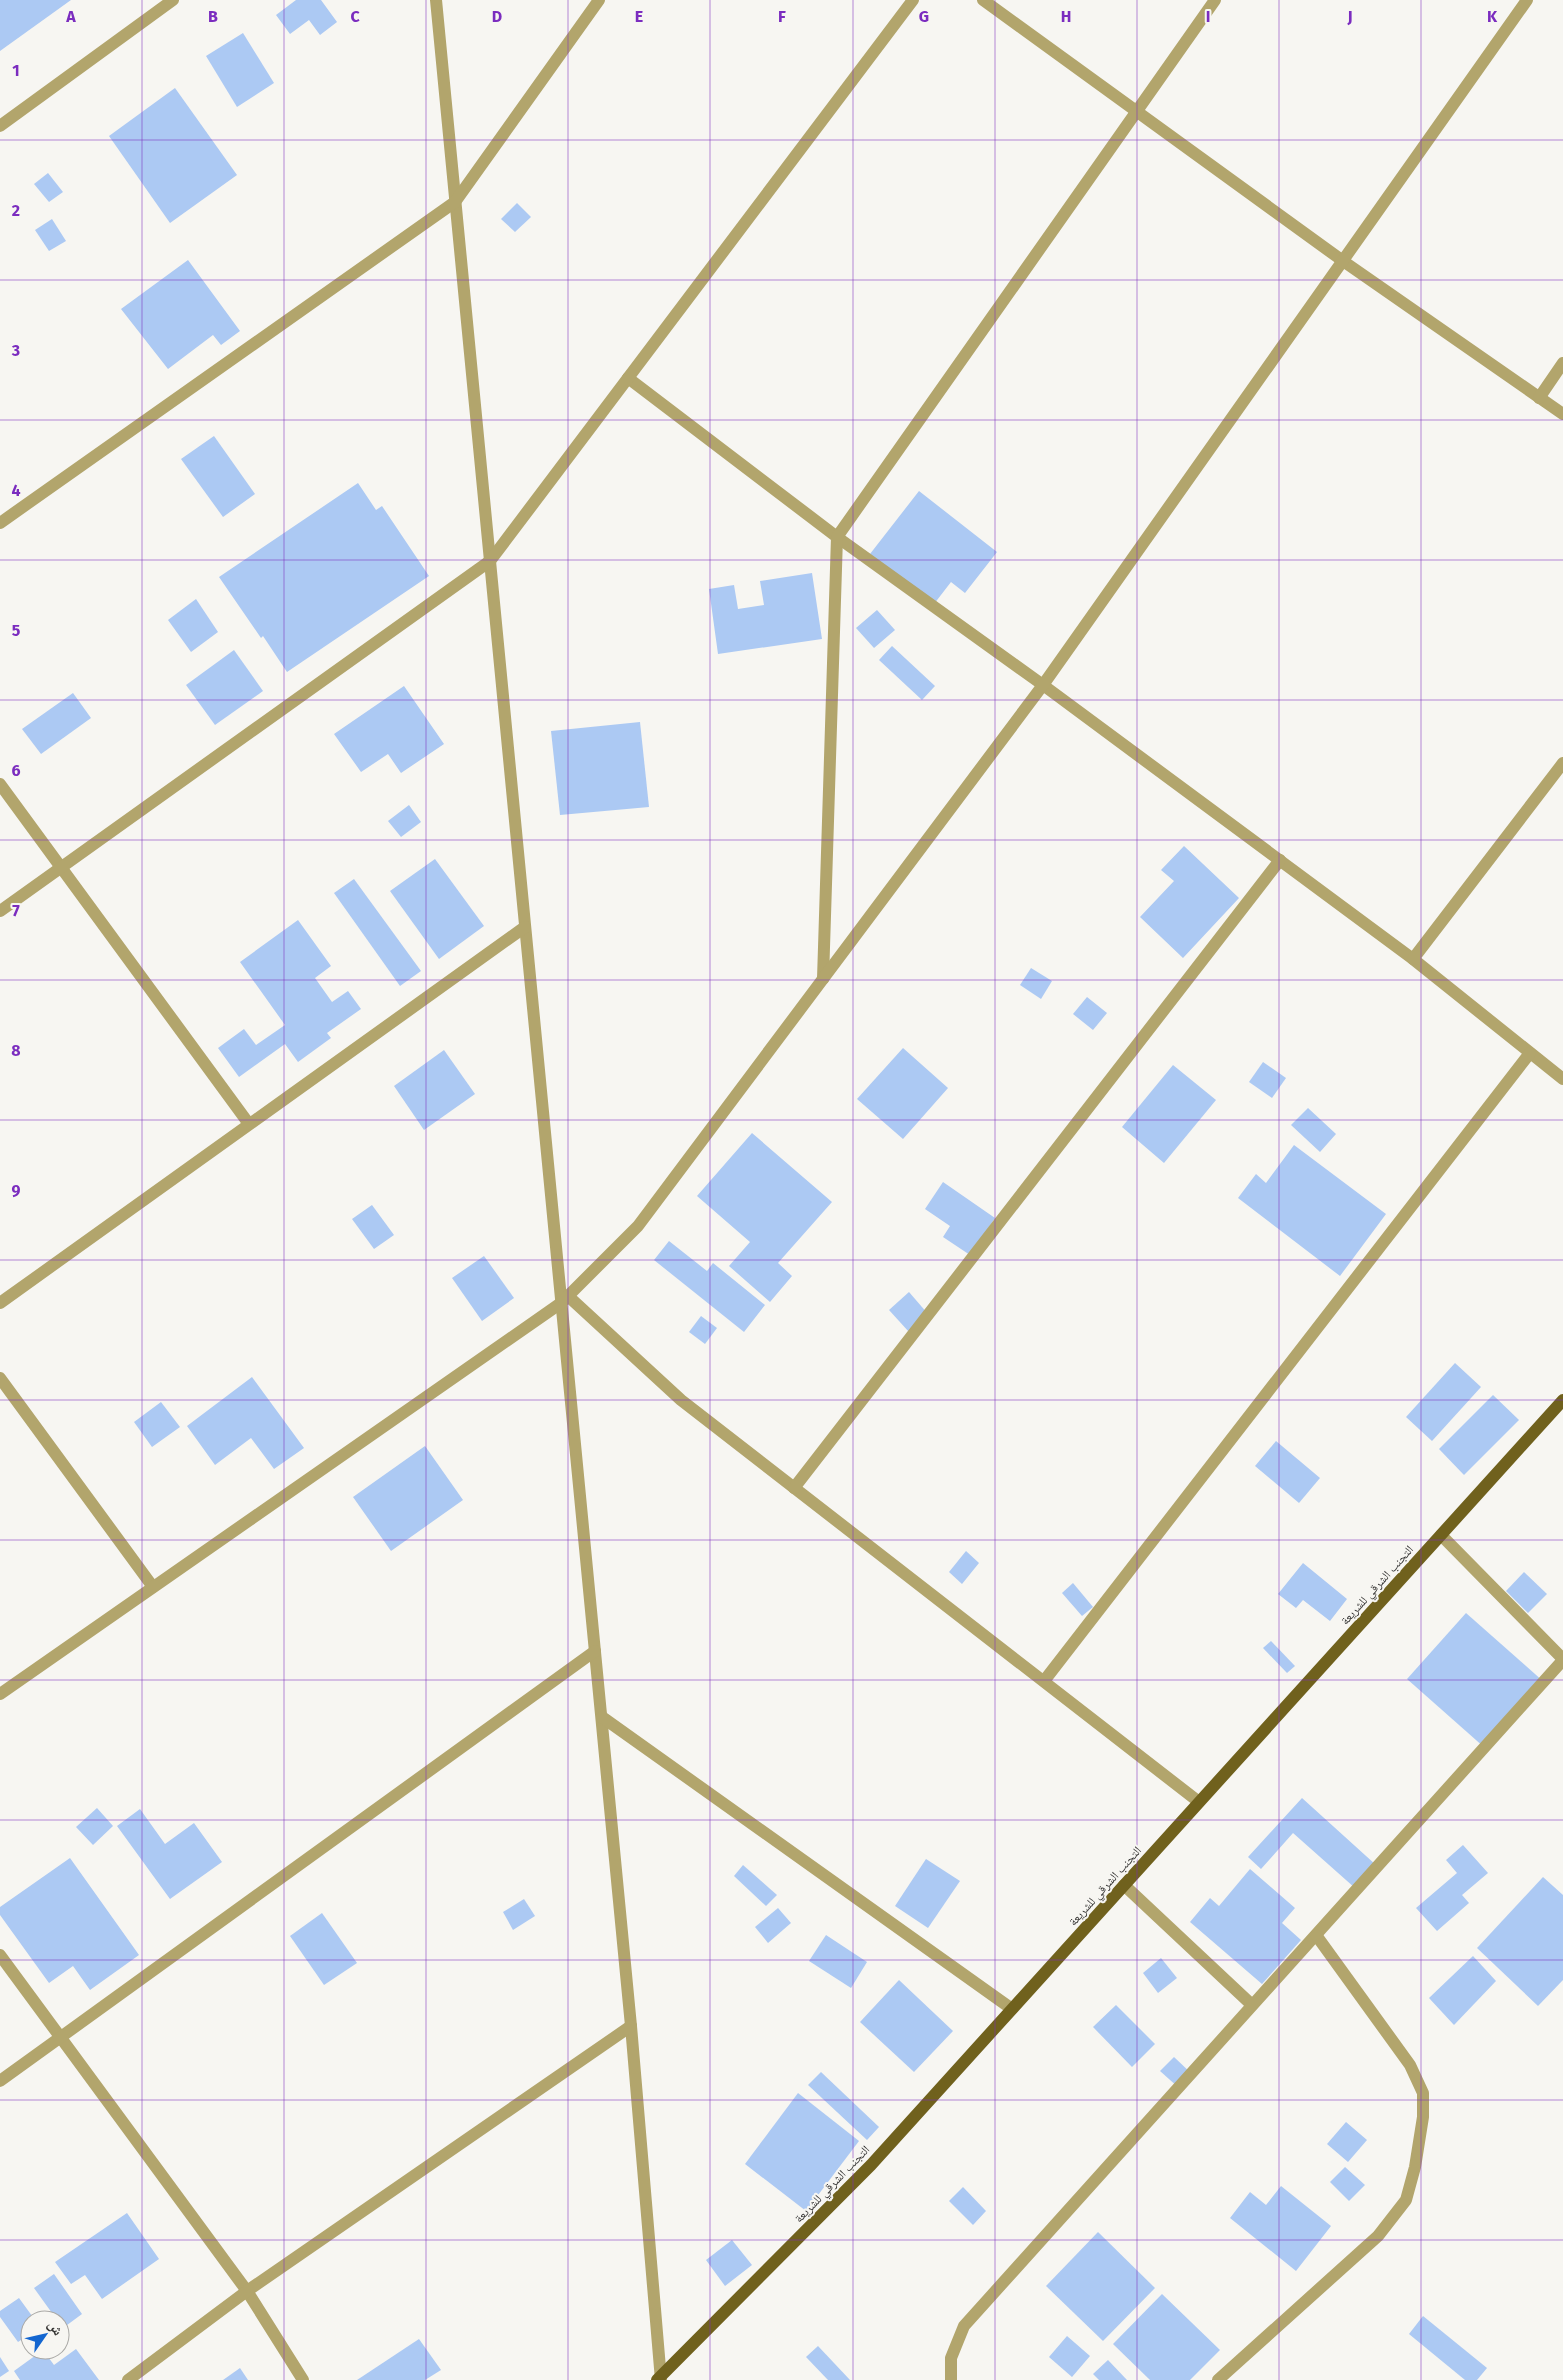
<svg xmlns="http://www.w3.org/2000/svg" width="1563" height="2380" font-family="'Fira Sans','Noto Naskh Arabic',sans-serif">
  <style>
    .building { fill: #acc9f3 }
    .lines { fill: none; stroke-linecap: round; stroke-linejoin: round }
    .street { stroke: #b2a56c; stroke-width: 12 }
    .primary { stroke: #70611d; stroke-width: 12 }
    .grid { fill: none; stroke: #7b2cbf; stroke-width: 1; stroke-opacity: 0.55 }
    .labels { text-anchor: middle; stroke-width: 4; stroke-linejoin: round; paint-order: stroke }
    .street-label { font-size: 12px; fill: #363534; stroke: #f7f6f2 }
    .grid-label { font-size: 16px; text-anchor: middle; font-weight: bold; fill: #7b2cbf; stroke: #f7f6f2; stroke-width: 4; stroke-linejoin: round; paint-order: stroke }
  </style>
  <rect width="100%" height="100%" fill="#f7f6f2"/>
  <!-- building -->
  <g class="building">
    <polygon points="0,0 71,0 0,51"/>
    <polygon points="296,0 321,0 337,22 320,35 309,20 290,34 276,15"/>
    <polygon points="243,33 274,83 237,107 206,56"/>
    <polygon points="175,88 237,175 170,223 109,136"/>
    <polygon points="48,173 63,192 49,202 34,184"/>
    <polygon points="517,203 531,217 515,232 501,219"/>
    <polygon points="52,219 66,241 49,251 35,230"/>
    <polygon points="188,260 240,331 221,345 213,335 168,369 121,309"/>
    <polygon points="214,436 255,494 223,517 181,459"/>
    <polygon points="358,483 376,510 382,506 429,576 287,672 263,636 261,638 219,577"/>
    <polygon points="919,491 997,552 965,593 951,582 934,604 870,554"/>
    <polygon points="812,573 822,639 718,654 709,589 734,585 738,609 764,605 760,581"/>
    <polygon points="196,599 218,632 191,652 168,620"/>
    <polygon points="877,610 895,630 874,648 856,628"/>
    <polygon points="892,646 935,686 922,700 879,660"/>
    <polygon points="234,650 263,691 215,725 186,685"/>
    <polygon points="404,686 444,744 401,773 388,754 361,772 334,734"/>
    <polygon points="73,693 91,718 41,754 22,729"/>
    <polygon points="640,722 649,807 560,815 551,731"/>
    <polygon points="409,805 421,822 401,837 388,821"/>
    <polygon points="1184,846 1239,898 1183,958 1140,917 1174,881 1161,870"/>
    <polygon points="435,859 484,926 439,959 390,891"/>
    <polygon points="354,879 421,971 400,986 334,893"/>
    <polygon points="298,920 331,966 315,978 332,1002 348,991 361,1009 327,1033 331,1038 298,1062 285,1044 239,1077 218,1048 244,1029 256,1045 285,1025 240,962"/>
    <polygon points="1031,968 1052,981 1041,999 1020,985"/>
    <polygon points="1087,997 1107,1013 1093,1030 1073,1014"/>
    <polygon points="903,1048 948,1088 903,1139 857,1099"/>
    <polygon points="444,1050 475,1094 424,1130 394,1086"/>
    <polygon points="1263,1062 1286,1078 1272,1098 1249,1082"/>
    <polygon points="1173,1065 1216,1100 1164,1163 1122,1127"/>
    <polygon points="1308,1108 1336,1134 1320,1152 1291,1125"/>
    <polygon points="752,1133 832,1202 778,1263 792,1276 770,1302 729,1266 750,1242 697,1196"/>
    <polygon points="1294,1145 1386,1214 1340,1276 1238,1198 1256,1174 1266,1183"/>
    <polygon points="943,1182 995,1218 970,1255 943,1237 950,1226 925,1209"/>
    <polygon points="372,1205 394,1235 374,1249 352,1219"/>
    <polygon points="669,1241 707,1271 713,1263 765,1305 744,1332 654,1260"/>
    <polygon points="484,1256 514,1298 482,1321 452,1278"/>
    <polygon points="909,1292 928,1314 909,1332 889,1310"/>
    <polygon points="701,1316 717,1328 705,1344 689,1332"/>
    <polygon points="1455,1363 1481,1387 1432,1441 1406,1417"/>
    <polygon points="252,1377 304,1448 274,1469 251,1438 215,1465 187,1426"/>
    <polygon points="1493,1395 1519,1420 1464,1475 1439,1449"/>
    <polygon points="161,1402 180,1427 152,1447 134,1422"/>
    <polygon points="1276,1441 1320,1478 1299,1503 1255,1466"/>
    <polygon points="425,1446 463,1500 391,1551 353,1497"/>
    <polygon points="966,1551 979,1563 962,1584 949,1572"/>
    <polygon points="1303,1563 1347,1599 1330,1621 1303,1600 1296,1608 1278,1594"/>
    <polygon points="1524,1572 1547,1594 1528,1613 1506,1591"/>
    <polygon points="1073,1583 1093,1607 1082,1616 1062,1593"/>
    <polygon points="1466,1613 1544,1682 1485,1748 1407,1679"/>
    <polygon points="1271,1641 1295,1666 1287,1673 1263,1648"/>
    <polygon points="1302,1798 1376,1865 1355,1888 1293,1833 1261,1869 1248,1857"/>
    <polygon points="97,1808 113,1826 93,1845 76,1827"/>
    <polygon points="140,1809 165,1844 194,1823 222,1862 170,1899 117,1826"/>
    <polygon points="1463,1845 1488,1873 1462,1895 1469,1903 1437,1931 1416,1908 1457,1873 1446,1860"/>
    <polygon points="70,1858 139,1955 90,1990 73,1966 49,1983 0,1915 0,1907"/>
    <polygon points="926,1859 960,1881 928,1928 895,1906"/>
    <polygon points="743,1865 777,1895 766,1906 734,1876"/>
    <polygon points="1250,1869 1295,1908 1282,1923 1301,1940 1262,1984 1190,1922 1210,1898 1219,1906"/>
    <polygon points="1543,1877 1563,1895 1563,1980 1538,2006 1477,1948"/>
    <polygon points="524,1899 535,1916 513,1930 503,1912"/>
    <polygon points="778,1908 791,1923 768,1943 755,1927"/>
    <polygon points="322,1913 357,1963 324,1985 290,1936"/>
    <polygon points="826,1935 867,1962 851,1988 809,1961"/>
    <polygon points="1473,1956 1496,1981 1454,2025 1429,1998"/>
    <polygon points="1161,1958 1177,1978 1158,1993 1143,1973"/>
    <polygon points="899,1980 953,2031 914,2072 860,2022"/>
    <polygon points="1116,2005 1155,2044 1132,2067 1093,2027"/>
    <polygon points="1174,2057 1192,2074 1179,2088 1160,2071"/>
    <polygon points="821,2072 879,2127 867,2140 808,2085"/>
    <polygon points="798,2093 859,2141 806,2211 745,2164"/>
    <polygon points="1346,2122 1367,2140 1348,2162 1327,2144"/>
    <polygon points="1345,2167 1365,2185 1349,2201 1330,2182"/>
    <polygon points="1281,2186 1331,2226 1296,2271 1230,2218 1250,2192 1266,2205"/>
    <polygon points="963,2187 986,2211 973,2225 949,2201"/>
    <polygon points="127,2213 159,2259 102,2299 85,2275 71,2284 55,2262"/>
    <polygon points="1098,2232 1155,2288 1103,2341 1046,2286"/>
    <polygon points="732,2240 752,2265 725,2286 706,2260"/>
    <polygon points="54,2274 82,2314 63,2328 60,2320 57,2320 34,2288"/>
    <polygon points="1162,2294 1220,2350 1190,2380 1150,2380 1113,2344"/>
    <polygon points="19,2298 35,2320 30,2320 30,2334 18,2342 0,2317 0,2311"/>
    <polygon points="1423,2316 1487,2368 1477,2380 1465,2380 1409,2334"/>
    <polygon points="1067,2336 1090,2356 1072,2377 1049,2357"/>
    <polygon points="419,2339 441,2370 425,2380 357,2380"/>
    <polygon points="818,2346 850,2380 828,2380 806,2357"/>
    <polygon points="76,2349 99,2380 20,2380 14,2371 43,2350 54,2365"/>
    <polygon points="0,2357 9,2371 0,2377"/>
    <polygon points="1108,2360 1127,2380 1099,2380 1093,2374"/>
    <polygon points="240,2368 248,2380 223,2380"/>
  </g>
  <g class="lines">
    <!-- street -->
    <g class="street">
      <polyline points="436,0 631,2026 661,2380"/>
      <polyline points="983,0 1343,261 1563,414"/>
      <polyline points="0,126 173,0"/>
      <polyline points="628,378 837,537 1043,685 1413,959"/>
      <polyline points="1539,398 1563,363"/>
      <polyline points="0,523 455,202 599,0"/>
      <polyline points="1563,763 1413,959 1563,1079"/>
      <polyline points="0,784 249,1124"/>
      <polyline points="0,911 490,561 913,0"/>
      <polyline points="823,979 837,537 1215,0"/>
      <polyline points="568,1296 681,1400 1199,1802"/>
      <polyline points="0,1303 525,927"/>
      <polyline points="0,1378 153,1587"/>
      <polyline points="794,1488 1280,860"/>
      <polyline points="1441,1535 1563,1659"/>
      <polyline points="1044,1681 1530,1053"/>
      <polyline points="0,1694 561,1303 638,1226 1043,685 1527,0"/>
      <polyline points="602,1717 1012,2009"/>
      <polyline points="1124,1885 1252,2005"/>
      <polyline points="0,1955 247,2291 303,2380"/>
      <polyline points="0,2081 595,1651"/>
      <polyline points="128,2380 247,2291 631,2026"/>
      <polyline points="951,2380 951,2358 964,2326 1563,1660"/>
      <polyline points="1218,2380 1378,2236 1406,2200 1415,2167 1423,2117 1423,2093 1410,2065 1316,1935"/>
    </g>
    <!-- primary -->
    <polyline class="primary" points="657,2380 871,2165 1563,1400"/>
  </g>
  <!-- grid -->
  <path class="grid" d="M142 0V2380M284 0V2380M426 0V2380M568 0V2380M710 0V2380M853 0V2380M995 0V2380M1137 0V2380M1279 0V2380M1421 0V2380M0 140H1563M0 280H1563M0 420H1563M0 560H1563M0 700H1563M0 840H1563M0 980H1563M0 1120H1563M0 1260H1563M0 1400H1563M0 1540H1563M0 1680H1563M0 1820H1563M0 1960H1563M0 2100H1563M0 2240H1563"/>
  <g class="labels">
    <!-- street labels -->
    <g class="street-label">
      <text transform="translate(1377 1585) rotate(-48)" y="4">التجنب الشرقي للشريعة</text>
      <text transform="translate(1105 1886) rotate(-48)" y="4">التجنب الشرقي للشريعة</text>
      <text transform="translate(832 2184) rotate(-46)" y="4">التجنب الشرقي للشريعة</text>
    </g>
  </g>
  <g class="grid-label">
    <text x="71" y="22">A</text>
    <text x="213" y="22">B</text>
    <text x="355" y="22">C</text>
    <text x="497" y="22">D</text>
    <text x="639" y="22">E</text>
    <text x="782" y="22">F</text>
    <text x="924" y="22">G</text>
    <text x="1066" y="22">H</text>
    <text x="1208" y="22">I</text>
    <text x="1350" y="22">J</text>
    <text x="1492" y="22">K</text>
    <text x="16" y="76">1</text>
    <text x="16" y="216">2</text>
    <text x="16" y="356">3</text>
    <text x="16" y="496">4</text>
    <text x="16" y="636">5</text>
    <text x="16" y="776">6</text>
    <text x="16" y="916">7</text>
    <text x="16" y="1056">8</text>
    <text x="16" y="1196">9</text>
  </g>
  <!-- north arrow -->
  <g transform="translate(45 2335) rotate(56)"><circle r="24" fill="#f7f6f2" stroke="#aaa9a6"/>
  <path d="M0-4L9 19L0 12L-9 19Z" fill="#1466d0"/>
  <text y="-8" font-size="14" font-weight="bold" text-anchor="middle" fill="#363534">ش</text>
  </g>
</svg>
